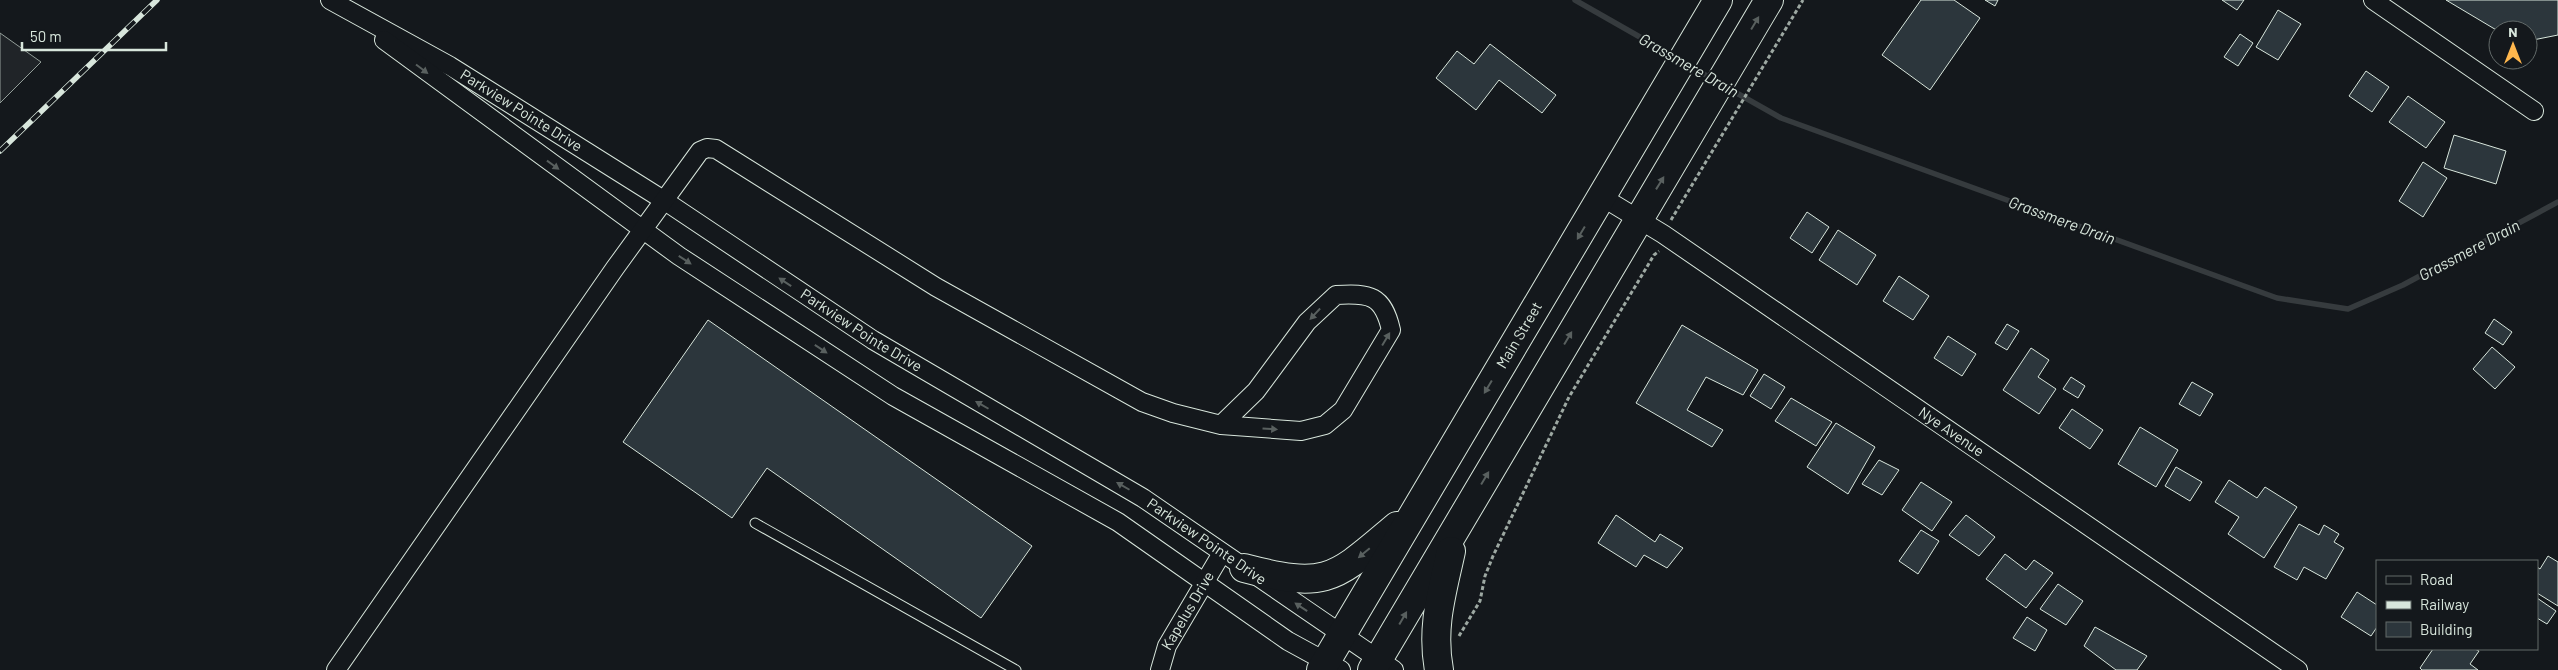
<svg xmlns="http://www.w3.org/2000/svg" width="2558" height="670" font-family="Barlow,sans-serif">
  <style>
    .green { fill: #202428; stroke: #939e99 }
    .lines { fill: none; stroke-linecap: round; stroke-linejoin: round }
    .stream { stroke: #363b3e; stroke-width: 5.5 }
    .building { fill: #2c363c; stroke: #d8e6dc }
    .service-casing { stroke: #d8e6dc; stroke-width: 11 }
    .minor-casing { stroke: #d8e6dc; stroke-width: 20 }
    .primary-casing { stroke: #d8e6dc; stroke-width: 30 }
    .path { stroke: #9da8a2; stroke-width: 3; stroke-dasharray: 4 2.5; stroke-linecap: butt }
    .service { stroke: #14181c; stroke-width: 9 }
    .minor { stroke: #14181c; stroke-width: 18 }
    .primary { stroke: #14181c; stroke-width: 28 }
    .rail-casing { stroke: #d8e6dc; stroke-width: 5.5 }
    .rail { stroke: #14181c; stroke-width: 4; stroke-dasharray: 11; stroke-linecap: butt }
    .oneway { fill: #59605f }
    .labels { text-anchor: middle; stroke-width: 4; stroke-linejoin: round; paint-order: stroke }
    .street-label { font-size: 15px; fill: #d8e6dc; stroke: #14181c }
    .water-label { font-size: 16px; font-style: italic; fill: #d8e6dc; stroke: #14181c }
  </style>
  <rect width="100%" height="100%" fill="#14181c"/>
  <!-- green -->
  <polygon class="green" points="0,33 41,62 0,103"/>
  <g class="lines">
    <!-- stream -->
    <g class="stream">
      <polyline points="1575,0 1675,57"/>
      <polyline points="1687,64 1714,80"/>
      <polyline points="1726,87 1781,118 2277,298 2348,309 2403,285 2558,202"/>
    </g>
  </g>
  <!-- building -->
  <g class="building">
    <polygon points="1921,0 1954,0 1980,18 1930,90 1882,55"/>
    <polygon points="1985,0 1998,0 1995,6"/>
    <polygon points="2222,0 2244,0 2237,10"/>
    <polygon points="2446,0 2558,0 2558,35 2528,41 2528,30 2498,31"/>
    <polygon points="2278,10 2301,24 2278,60 2256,47"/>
    <polygon points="2240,34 2253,43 2238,66 2224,57"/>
    <polygon points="1490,44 1556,95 1542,113 1499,80 1476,110 1436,78 1457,51 1474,64"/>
    <polygon points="2366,71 2389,87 2372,112 2349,96"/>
    <polygon points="2408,96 2445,122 2426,148 2389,122"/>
    <polygon points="2454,135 2506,151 2496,184 2444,168"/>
    <polygon points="2423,162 2447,178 2423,217 2399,201"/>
    <polygon points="1807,212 1829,227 1812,253 1790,238"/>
    <polygon points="1838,230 1876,255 1857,285 1819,260"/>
    <polygon points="1899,276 1929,296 1913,320 1883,301"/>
    <polygon points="2494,319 2512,332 2503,345 2485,333"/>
    <polygon points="708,320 1032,546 981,618 767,468 732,518 623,442"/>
    <polygon points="2007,324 2019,331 2007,350 1995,343"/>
    <polygon points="1682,325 1758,370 1743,395 1706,377 1687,410 1723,430 1712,447 1636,403"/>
    <polygon points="1948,336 1976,354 1962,376 1934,358"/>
    <polygon points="2492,347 2515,367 2495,389 2473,369"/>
    <polygon points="2031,348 2049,360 2038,377 2056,389 2039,414 2003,390"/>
    <polygon points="1764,374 1785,387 1771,409 1750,396"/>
    <polygon points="2071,377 2085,386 2078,398 2063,389"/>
    <polygon points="2192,382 2213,394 2200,416 2179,404"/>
    <polygon points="1791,398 1832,422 1816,446 1775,421"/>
    <polygon points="2072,409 2103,430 2090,449 2059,428"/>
    <polygon points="1836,423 1875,447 1848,494 1807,467"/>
    <polygon points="2140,427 2178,450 2156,487 2118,464"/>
    <polygon points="1879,460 1899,470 1882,495 1862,484"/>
    <polygon points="2176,467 2202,482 2190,501 2165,486"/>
    <polygon points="2229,480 2257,498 2265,487 2297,507 2264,558 2228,534 2239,517 2215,502"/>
    <polygon points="1921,482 1952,502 1932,531 1902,510"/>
    <polygon points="1616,515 1655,542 1660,534 1683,548 1667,568 1644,555 1636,567 1598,543"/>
    <polygon points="1966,515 1995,537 1979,556 1949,535"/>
    <polygon points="2299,524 2319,535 2324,525 2339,534 2334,542 2344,548 2326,579 2304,567 2297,580 2274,567"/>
    <polygon points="1921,530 1939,541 1918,574 1899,561"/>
    <polygon points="2005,554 2026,570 2034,560 2053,573 2026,608 1986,579"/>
    <polygon points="2548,556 2558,562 2558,606 2537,593 2537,567 2540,569"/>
    <polygon points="2058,584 2083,601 2066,625 2040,609"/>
    <polygon points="2357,592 2377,605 2377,627 2371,636 2341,617"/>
    <polygon points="2537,598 2556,611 2547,624 2537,618"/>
    <polygon points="2027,617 2047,630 2035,651 2013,638"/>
    <polygon points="2095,627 2147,656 2137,670 2116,670 2084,646"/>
    <polygon points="2433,649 2475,649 2479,651 2470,664 2478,670 2422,670 2420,668"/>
  </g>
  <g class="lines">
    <!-- service casing -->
    <g class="service-casing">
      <polyline id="service" points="755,523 1016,670"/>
    </g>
    <!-- minor casing -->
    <g class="minor-casing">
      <g id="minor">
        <path id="s1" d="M330 0 450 66 665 201 873 340 1143 498 1394 670"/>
        <polyline points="2373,0 2534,111"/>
        <polyline points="384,40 679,256 893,396 1118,522 1288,641 1341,670"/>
        <path id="s2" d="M1602 197 1663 234 2298 670"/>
        <path d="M336 670 615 268 700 151 707 148 716 149 936 287 1142 402 1173 413 1221 425 1301 431 1325 425 1343 410 1391 330C1383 295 1370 293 1336 295L1307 322 1256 391 1221 425"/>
        <path id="s3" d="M1160 670 1167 646 1222 553"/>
      </g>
    </g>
    <!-- primary casing -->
    <g class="primary-casing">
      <g id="primary">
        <path d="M1244 568C1328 590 1334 579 1397 526"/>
        <path id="s4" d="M1321 670 1718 0"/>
        <polyline points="1372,670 1769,0"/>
        <path d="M1439 670C1431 627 1442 593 1451 551"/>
      </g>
    </g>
    <!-- path -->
    <g class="path">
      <polyline points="1671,220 1803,0"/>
      <polyline points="1459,636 1480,601 1485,576 1493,556 1569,397 1654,255 1659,251"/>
    </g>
    <!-- service -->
    <use href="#service" class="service"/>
    <!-- minor -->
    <use href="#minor" class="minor"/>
    <!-- primary -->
    <use href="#primary" class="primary"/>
    <!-- rail casing -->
    <g class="rail-casing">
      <polyline id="rail" points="0,151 157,0"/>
    </g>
    <!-- rail -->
    <use href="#rail" class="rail"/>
  </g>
  <!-- one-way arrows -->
  <defs><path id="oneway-solid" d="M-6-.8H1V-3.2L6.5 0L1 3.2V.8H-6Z" transform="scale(1.25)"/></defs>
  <g class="oneway">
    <use href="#oneway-solid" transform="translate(1755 23) rotate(-59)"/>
    <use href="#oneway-solid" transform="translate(422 69) rotate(37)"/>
    <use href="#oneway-solid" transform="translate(553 165) rotate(36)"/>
    <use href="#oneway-solid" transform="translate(1660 183) rotate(-58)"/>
    <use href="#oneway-solid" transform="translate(1581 233) rotate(121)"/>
    <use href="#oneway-solid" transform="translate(685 260) rotate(33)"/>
    <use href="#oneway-solid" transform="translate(785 282) rotate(-146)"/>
    <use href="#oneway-solid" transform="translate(1315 314) rotate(133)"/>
    <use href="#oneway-solid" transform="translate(1568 338) rotate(-59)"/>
    <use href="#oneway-solid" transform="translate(1386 339) rotate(-59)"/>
    <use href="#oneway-solid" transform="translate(821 349) rotate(34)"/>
    <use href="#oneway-solid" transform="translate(1488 387) rotate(121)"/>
    <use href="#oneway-solid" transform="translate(982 405) rotate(-150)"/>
    <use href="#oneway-solid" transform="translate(1270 429) rotate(4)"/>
    <use href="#oneway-solid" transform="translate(1485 478) rotate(-59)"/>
    <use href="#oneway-solid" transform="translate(1123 486) rotate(-150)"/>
    <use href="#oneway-solid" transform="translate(1364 553) rotate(140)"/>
    <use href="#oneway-solid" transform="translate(1301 607) rotate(-146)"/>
    <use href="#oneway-solid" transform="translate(1403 618) rotate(-60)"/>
  </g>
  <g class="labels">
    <!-- street labels -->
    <g class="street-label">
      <text dy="5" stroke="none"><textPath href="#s1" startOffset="221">Parkview Pointe Drive</textPath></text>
      <text dy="5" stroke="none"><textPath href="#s1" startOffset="626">Parkview Pointe Drive</textPath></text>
      <text dy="5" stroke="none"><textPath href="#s4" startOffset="389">Main Street</textPath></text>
      <text dy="5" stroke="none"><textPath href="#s2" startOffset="421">Nye Avenue</textPath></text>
      <text dy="5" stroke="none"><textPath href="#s1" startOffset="1031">Parkview Pointe Drive</textPath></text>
      <text dy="5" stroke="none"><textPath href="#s3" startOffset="66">Kapelus Drive</textPath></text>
    </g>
    <!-- water labels -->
    <g class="water-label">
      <text transform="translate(1689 65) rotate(30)" y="6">Grassmere Drain</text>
      <text transform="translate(2062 220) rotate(20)" y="6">Grassmere Drain</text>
      <text transform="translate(2469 250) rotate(-28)" y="6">Grassmere Drain</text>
    </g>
  </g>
  <!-- legend -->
  <rect x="2376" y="560" width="162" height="90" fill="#14181c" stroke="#626a69"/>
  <rect x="2386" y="576" width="25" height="8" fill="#14181c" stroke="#626a69"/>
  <text x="2420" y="585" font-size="15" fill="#d8e6dc">Road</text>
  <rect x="2386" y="601" width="25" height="8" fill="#d8e6dc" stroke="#626a69"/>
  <text x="2420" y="610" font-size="15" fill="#d8e6dc">Railway</text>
  <rect x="2386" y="622" width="25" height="15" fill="#2c363c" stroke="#626a69"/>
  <text x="2420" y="635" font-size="15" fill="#d8e6dc">Building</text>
  <!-- north arrow -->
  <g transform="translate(2513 45)"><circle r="24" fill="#14181c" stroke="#626a69"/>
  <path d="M0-4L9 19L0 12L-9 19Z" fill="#ffb74d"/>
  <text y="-8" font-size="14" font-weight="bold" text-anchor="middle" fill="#d8e6dc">N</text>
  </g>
  <!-- scale -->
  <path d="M22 42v8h144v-8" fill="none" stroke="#d8e6dc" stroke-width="2.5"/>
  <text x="30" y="42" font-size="15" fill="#d8e6dc" stroke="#14181c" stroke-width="4" paint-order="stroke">50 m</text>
</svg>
